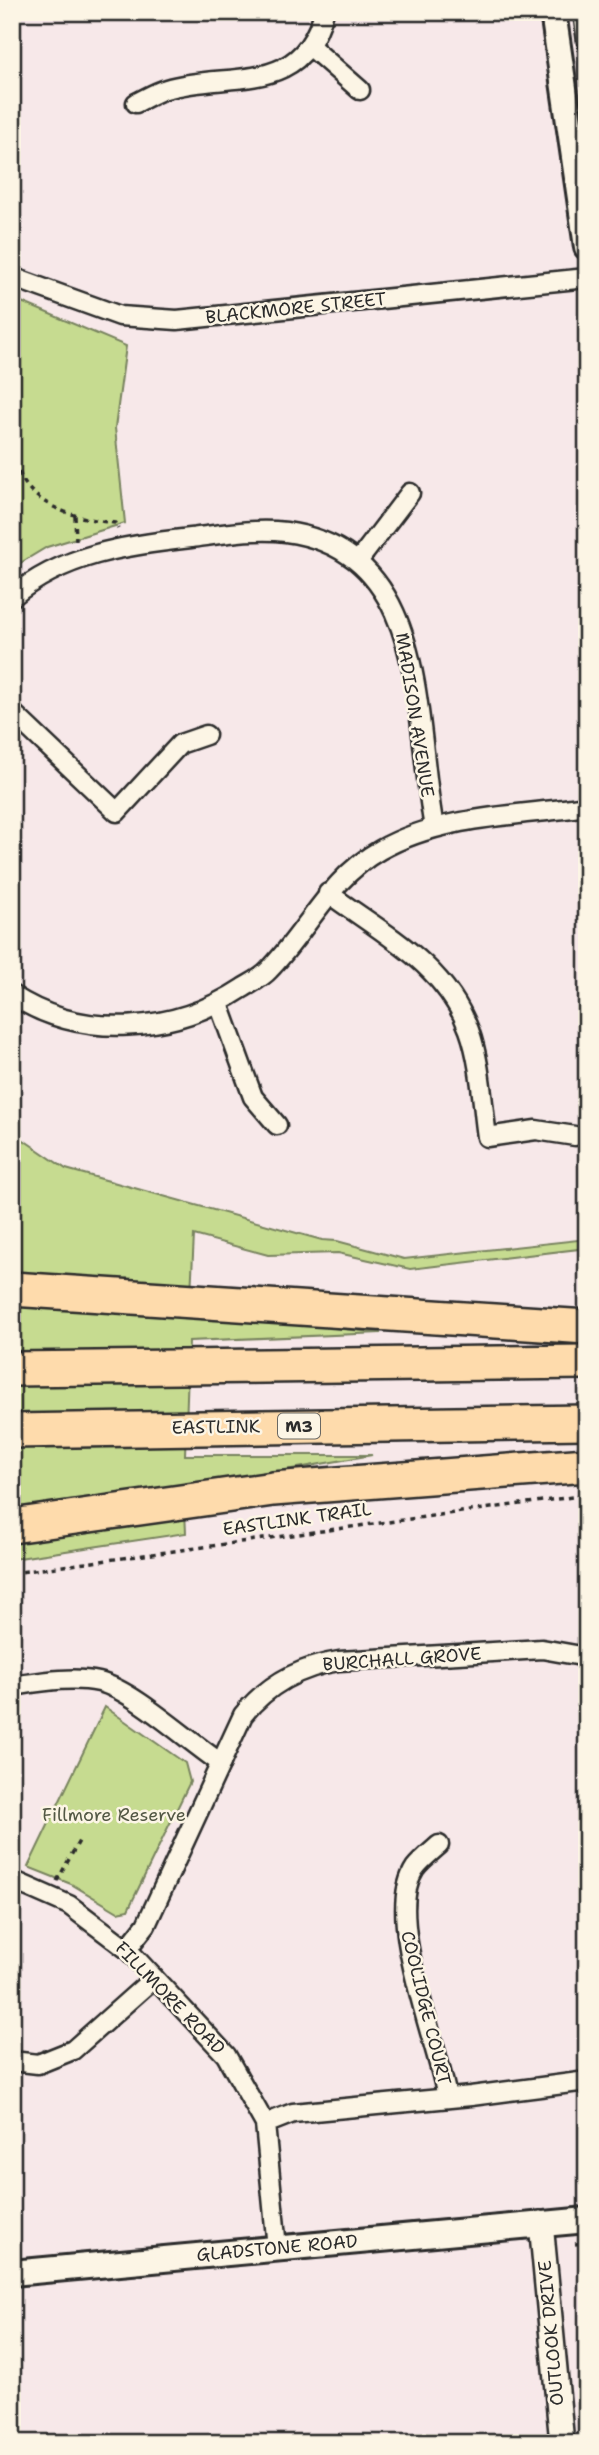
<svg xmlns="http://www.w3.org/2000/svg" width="599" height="2455" font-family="'Shantell Sans',sans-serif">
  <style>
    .green { fill: #c6db90; stroke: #78835e; stroke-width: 2 }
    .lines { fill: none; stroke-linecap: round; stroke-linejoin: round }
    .minor-casing { stroke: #2b2b2b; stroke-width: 23 }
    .tertiary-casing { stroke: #2b2b2b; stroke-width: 28 }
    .secondary-casing { stroke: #2b2b2b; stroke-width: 30 }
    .motorway-casing { stroke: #2b2b2b; stroke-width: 38 }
    .path { stroke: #2b2b2b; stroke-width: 3.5; stroke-dasharray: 5 5; stroke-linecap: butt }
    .minor { stroke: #fcf5e5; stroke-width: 18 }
    .tertiary { stroke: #fcf5e5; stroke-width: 23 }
    .secondary { stroke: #fcf5e5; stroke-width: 24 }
    .motorway { stroke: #fedbac; stroke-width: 33 }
    .labels { text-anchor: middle; stroke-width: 5; stroke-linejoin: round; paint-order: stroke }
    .shield { fill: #fcf5e5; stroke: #6a6863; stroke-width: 2 }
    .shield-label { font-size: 16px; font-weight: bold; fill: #2b2b2b }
    .street-label { font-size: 18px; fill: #2b2b2b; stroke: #fcf5e5 }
    .park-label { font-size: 18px; fill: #525744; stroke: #fcf5e5 }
  </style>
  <rect width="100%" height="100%" fill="#f7e8e9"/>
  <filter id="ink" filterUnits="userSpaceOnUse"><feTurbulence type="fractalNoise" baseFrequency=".0143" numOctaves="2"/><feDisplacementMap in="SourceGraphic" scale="14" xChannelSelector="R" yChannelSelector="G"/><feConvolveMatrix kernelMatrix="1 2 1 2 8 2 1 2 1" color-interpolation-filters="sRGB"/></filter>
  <g filter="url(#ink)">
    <!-- green -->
    <g class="green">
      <polygon points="12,298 126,346 115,428 125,523 47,547 12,568"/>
      <polygon points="12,1132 66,1169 322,1240 337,1241 404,1259 587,1239 587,1248 410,1269 338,1253 268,1255 194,1235 190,1313 381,1333 189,1341 185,1455 372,1455 184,1488 186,1533 12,1559"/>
      <polygon points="105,1707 185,1763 190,1782 128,1910 118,1912 71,1884 28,1867"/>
    </g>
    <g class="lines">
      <!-- minor casing -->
      <g class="minor-casing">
        <g id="minor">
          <polyline points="583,12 587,41"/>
          <polyline points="311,47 360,90"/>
          <path d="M136 103C146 98 156 92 166 89 228 70 301 98 324 12"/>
          <polyline points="12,277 120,316 177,320 587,278"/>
          <polyline points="359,560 410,493"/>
          <path d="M12 597C63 554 127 545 191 538 222 534 255 528 286 532 431 552 413 718 434 827"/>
          <polyline points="12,712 117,812 180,744 206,735"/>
          <path d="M328 893C382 933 445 964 469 1030 481 1063 482 1102 487 1137L536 1130 575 1136"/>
          <path d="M12 995C82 1041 175 1033 243 988 251 983 262 978 269 970 308 930 330 878 380 850 441 815 519 816 587 806"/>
          <polyline points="219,1004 253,1097 277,1125"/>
          <path d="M12 1686C40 1682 71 1676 99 1682 133 1690 189 1742 221 1763"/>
          <path d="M439 1845C431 1852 421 1860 415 1868 383 1915 438 2042 447 2098"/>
          <polyline points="12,1880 69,1905 127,1949 226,2055 265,2124 277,2248"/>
          <path d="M127 1949 146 1925 243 1715C268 1684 299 1667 339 1661L542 1649 587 1657"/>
          <polyline points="12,2061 38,2064 73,2050 154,1978"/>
          <polyline points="265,2124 293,2113 471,2096 587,2081"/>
        </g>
      </g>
      <!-- tertiary casing -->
      <g class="tertiary-casing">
        <polyline id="tertiary" points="541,2223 562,2443"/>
      </g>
      <!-- secondary casing -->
      <g class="secondary-casing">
        <g id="secondary">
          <polyline points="553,12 587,247"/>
          <polyline points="12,2273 587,2220"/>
        </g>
      </g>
      <!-- motorway casing -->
      <g class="motorway-casing">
        <g id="motorway">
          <polyline points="12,1289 587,1327"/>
          <polyline points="12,1369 587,1362"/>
          <polyline points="12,1431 587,1422"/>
          <polyline points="12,1526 273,1489 587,1465"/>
        </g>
      </g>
      <!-- path -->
      <g class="path">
        <path d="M12 393C22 414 15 435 16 457 19 505 78 519 115 523L118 529"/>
        <polyline points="75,516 76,541"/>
        <polyline points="12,1573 587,1495"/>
        <polyline points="57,1881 79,1841"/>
        <polyline points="575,2244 587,2243"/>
      </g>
      <!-- minor -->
      <use href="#minor" class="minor"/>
      <!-- tertiary -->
      <use href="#tertiary" class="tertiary"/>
      <!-- secondary -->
      <use href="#secondary" class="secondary"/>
      <!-- motorway -->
      <use href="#motorway" class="motorway"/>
    </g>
  </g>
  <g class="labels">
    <!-- shield labels -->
    <rect class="shield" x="278" y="1413.5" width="42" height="25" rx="5"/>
    <g class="shield-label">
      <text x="299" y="1432">M3</text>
    </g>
    <!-- street labels -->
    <g class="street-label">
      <text transform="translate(296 308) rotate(-6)" y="6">BLACKMORE STREET</text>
      <text transform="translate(415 715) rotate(81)" y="6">MADISON AVENUE</text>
      <text transform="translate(216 1427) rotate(-1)" y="6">EASTLINK</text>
      <text transform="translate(297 1519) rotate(-8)" y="6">EASTLINK TRAIL</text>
      <text transform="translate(402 1659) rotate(-4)" y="6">BURCHALL GROVE</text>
      <text transform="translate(170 1998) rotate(46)" y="6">FILLMORE ROAD</text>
      <text transform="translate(426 2008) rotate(76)" y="6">COOLIDGE COURT</text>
      <text transform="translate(277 2248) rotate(-5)" y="6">GLADSTONE ROAD</text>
      <text transform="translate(551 2333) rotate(-95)" y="6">OUTLOOK DRIVE</text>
    </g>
    <!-- park labels -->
    <g class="park-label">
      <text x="114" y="1821">Fillmore Reserve</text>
    </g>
  </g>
  <!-- margin -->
  <rect width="599" height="2455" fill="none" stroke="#fcf5e5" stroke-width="42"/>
  <rect x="21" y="21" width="557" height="2413" fill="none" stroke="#2b2b2b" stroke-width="2.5" filter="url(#ink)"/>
</svg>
